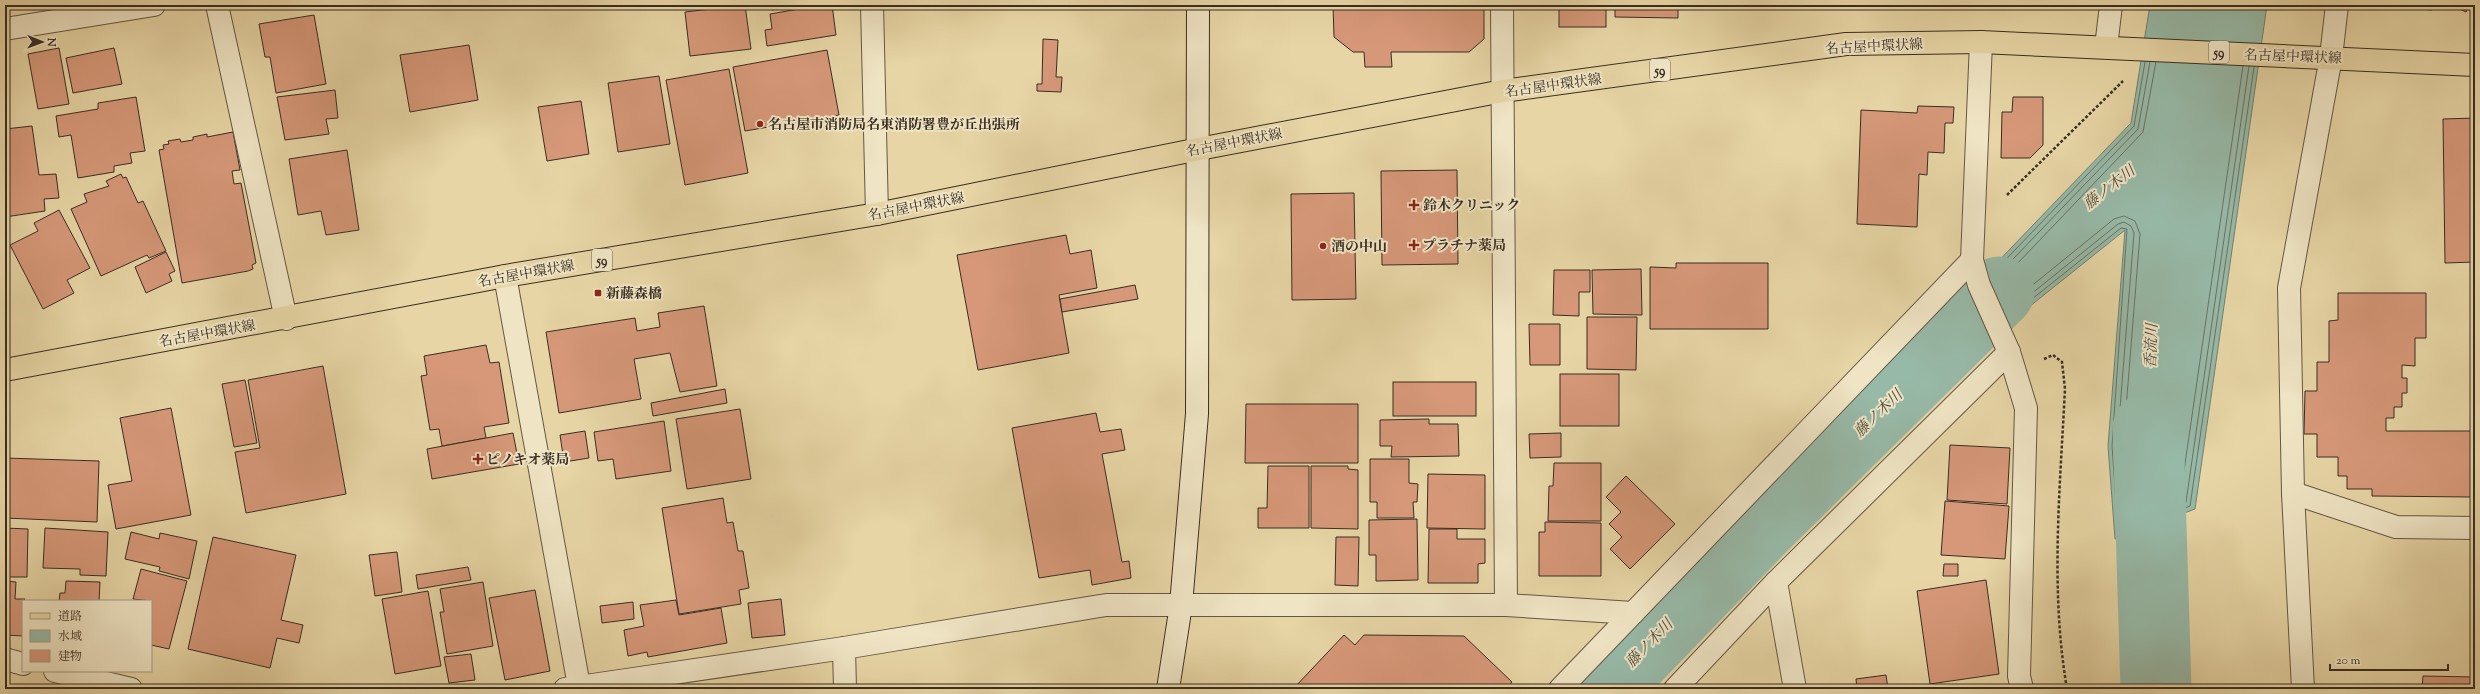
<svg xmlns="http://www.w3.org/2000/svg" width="2480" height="694" font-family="'Sorts Mill Goudy','Noto Serif JP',serif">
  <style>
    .water { fill: #97b9a7; stroke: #718172 }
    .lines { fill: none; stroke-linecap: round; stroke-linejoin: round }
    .shore { stroke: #687364; stroke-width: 1 }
    .river { stroke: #97b9a7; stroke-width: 71 }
    .building { fill: #d69879; stroke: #392d22 }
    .street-casing { stroke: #645743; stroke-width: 24 }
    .secondary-casing { stroke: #392d22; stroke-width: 24 }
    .primary-casing { stroke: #392d22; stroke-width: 24 }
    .path { stroke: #392d22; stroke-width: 2.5; stroke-dasharray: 3 2; stroke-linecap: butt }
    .street { stroke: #efe4c4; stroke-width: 22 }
    .secondary { stroke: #efe4c4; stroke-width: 22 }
    .primary { stroke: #e7d5a5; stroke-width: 22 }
    .poi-dot { fill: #8f2418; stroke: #efe4c4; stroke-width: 1.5 }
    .labels { text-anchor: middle; stroke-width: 4; stroke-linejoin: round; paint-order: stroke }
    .shield { fill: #efe4c4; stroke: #706453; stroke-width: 1 }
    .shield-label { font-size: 13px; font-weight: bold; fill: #392d22 }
    .street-label { font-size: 14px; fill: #392d22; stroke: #efe4c4 }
    .poi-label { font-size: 14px; font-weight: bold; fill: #392d22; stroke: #efe4c4; text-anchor: start }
    .water-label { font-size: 15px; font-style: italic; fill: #4c493d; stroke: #efe4c4 }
  </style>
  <rect width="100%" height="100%" fill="#e7d5a5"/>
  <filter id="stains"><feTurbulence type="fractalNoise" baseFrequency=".005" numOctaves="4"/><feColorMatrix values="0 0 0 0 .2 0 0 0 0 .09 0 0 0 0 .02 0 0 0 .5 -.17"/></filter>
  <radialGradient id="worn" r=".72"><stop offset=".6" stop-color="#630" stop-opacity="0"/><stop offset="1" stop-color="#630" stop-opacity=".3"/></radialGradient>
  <!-- water -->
  <polygon class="water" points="2150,5 2267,5 2195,509 2115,539 2108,446 2125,230 1944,375 1916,347 2131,123"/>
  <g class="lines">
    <!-- shore -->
    <g class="shore">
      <polyline points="1989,277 2134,126 2145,62"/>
      <polyline points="1991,282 2138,129 2150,62"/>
      <polyline points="1994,288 2143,132 2156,62"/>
      <polyline points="1971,296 1923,348 1945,369 1988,335"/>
      <polyline points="1973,301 1930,348 1946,362 1986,330"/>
      <polyline points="1976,307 1938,348 1946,354 1983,324"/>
      <polyline points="2003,309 2114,219 2124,216 2135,221 2140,234 2123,446 2128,516 2131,517 2180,498 2243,66"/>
      <polyline points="2005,315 2118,224 2124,222 2131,226 2134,233 2117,446 2123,524 2125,526 2186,502 2249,66"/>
      <polyline points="2007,319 2121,228 2127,229 2112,446 2118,531 2121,533 2190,506 2254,67"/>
    </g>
    <!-- river -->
    <g class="river">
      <polyline points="2148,428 2156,689"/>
      <polyline points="1605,689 1761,527 1999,292"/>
    </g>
  </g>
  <!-- building -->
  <g class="building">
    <polygon points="745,5 751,49 690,56 685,12"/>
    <polygon points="771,5 801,5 772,10"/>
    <polygon points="822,5 832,5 836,35 767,46 765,30 772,29 770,14"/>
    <polygon points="1333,5 1484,5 1484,39 1469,52 1391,52 1392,67 1365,67 1364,52 1353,52 1334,37"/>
    <rect x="1559" y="5" width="47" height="22"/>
    <polygon points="1615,5 1678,5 1678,18 1615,17"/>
    <polygon points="2363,5 2433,5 2432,10"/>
    <polygon points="2451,5 2469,5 2466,12"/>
    <polygon points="314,15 326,84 276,93 270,57 265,57 259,24"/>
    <polygon points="1043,39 1058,40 1056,77 1062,77 1061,92 1037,91 1037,84 1042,84"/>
    <polygon points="469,45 478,100 410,112 400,55"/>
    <polygon points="59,48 69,104 38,109 28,54"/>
    <polygon points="114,48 122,84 73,93 66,58"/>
    <polygon points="827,50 839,115 745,131 733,67"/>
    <polygon points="729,69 748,173 685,185 666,80"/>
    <polygon points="659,76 670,144 618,152 608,83"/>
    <polygon points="335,90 338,118 326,119 329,134 285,140 277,97"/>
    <polygon points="136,97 145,151 130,153 132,163 114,166 114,172 78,178 71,135 59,137 56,116 98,109 98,103"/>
    <polygon points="2013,97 2043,97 2043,145 2030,158 2001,158 2002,112 2012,112"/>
    <polygon points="581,101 589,154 547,161 538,107"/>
    <polygon points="1918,106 1954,107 1953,123 1945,123 1944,153 1928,152 1927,175 1919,174 1917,227 1857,224 1861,110 1917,113"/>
    <polygon points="2475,118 2475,262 2445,263 2443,119"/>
    <polygon points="32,126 39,175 56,174 59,198 44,199 45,211 5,217 5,129"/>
    <polygon points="233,132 240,170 232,171 234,184 241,183 256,263 252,265 253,269 248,271 182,283 159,150 164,149 163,145 169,144 168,141 180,139 181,142 193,140 193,137 207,134 207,137"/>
    <polygon points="347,150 359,230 326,235 321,211 298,215 289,159"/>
    <polygon points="1457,170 1458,264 1382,265 1381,171"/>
    <polygon points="121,174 123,178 126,177 138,203 143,201 166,251 149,258 147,255 101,276 71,209 87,202 84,194 109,186 106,181"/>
    <polygon points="1354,193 1356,299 1292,300 1291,194"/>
    <polygon points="59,210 90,268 67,280 74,293 43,309 10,245 38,231 34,223"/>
    <polygon points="1066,235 1070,254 1091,250 1097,288 1059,295 1069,353 978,370 957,255"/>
    <polygon points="166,252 175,271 169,274 172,281 146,293 135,267"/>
    <polygon points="1676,263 1768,263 1768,329 1650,329 1650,267 1676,268"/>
    <polygon points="1641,269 1642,315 1593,314 1592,270"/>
    <polygon points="1554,270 1590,270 1590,292 1579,292 1579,316 1553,315"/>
    <polygon points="1135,285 1138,299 1062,312 1060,299"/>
    <polygon points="2338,293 2426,293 2426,338 2415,338 2415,366 2402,365 2402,378 2407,378 2407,393 2402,393 2402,407 2394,407 2394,418 2386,418 2386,431 2471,431 2471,497 2372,496 2372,489 2347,489 2347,476 2338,476 2338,457 2317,457 2317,434 2304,434 2305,391 2317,391 2317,362 2329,362 2329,321 2338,320"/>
    <polygon points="704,306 717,386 680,392 670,353 634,359 641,399 559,413 546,332 635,318 637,331 660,327 658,313"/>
    <polygon points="1587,317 1637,317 1636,370 1587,369"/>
    <polygon points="1529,324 1560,324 1560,365 1530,365"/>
    <polygon points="486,345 490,363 499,362 509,423 484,427 486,438 442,446 439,429 430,430 421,376 427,375 424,356"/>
    <polygon points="323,366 346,494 246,513 235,452 260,448 248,380"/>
    <rect x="1560" y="374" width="59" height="52"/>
    <polygon points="245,380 257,443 234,447 222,384"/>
    <rect x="1393" y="382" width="83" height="34"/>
    <polygon points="725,389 727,403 653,416 651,403"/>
    <polygon points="1246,404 1358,404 1358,463 1245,463"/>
    <polygon points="171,408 191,515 116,529 108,485 132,481 120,418"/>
    <polygon points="740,409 751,479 687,489 676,419"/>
    <polygon points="1096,413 1100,432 1121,429 1125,450 1102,454 1122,562 1129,561 1131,578 1092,585 1090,570 1039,578 1012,428"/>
    <polygon points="1429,419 1429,424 1458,424 1459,456 1391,457 1392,446 1380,446 1380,420"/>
    <polygon points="664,421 671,471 616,479 613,459 598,461 594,432"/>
    <polygon points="585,431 589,458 564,462 560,435"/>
    <polygon points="513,433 519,464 432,479 427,449"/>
    <polygon points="1561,433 1561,457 1530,458 1529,434"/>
    <polygon points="1950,445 2010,448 2007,504 1947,500"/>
    <polygon points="5,458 99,461 97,522 5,518"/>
    <polygon points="1370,459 1409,459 1409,483 1418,484 1417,502 1413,502 1414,518 1377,518 1377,502 1370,502"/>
    <polygon points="1554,463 1601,463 1601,521 1548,521 1549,486 1553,486"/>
    <polygon points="1268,466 1309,466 1309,528 1258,528 1258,508 1267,508"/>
    <polygon points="1311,466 1348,466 1348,469 1358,470 1358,529 1311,528"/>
    <polygon points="1428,474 1485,475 1485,529 1427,528"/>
    <polygon points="1626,476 1675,524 1630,569 1610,549 1622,537 1609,524 1621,512 1606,497"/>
    <polygon points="723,498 727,523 733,522 738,551 743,551 749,588 739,590 741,604 679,614 662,508"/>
    <polygon points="1945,501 2009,506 2005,559 1941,555"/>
    <polygon points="1417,519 1418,580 1376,581 1376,555 1369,555 1369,520"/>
    <polygon points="1545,522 1601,523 1601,576 1539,576 1539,532 1545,532"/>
    <polygon points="5,528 28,529 27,577 5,577"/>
    <polygon points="45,528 108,532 106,576 80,575 80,569 43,568"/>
    <polygon points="1429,529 1457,529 1457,539 1485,539 1485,563 1478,564 1478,583 1428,583"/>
    <polygon points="131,532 159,539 160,533 197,541 189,579 159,571 160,567 125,559"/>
    <polygon points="213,537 296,555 281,620 303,625 299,643 277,638 270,668 188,649"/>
    <polygon points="1336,537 1359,537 1358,586 1335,585"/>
    <polygon points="397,552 402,592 375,596 369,555"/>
    <polygon points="1944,564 1958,564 1958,576 1943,576"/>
    <polygon points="468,567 471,580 418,589 416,575"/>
    <polygon points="141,569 187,581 169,649 151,645 151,601 133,599"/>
    <polygon points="1986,580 1999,674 1930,684 1917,591"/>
    <polygon points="5,581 16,582 15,599 25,599 23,601 23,636 5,635"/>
    <polygon points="66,581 100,582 99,601 59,601 60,593 65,593"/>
    <polygon points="483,582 493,646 447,654 440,612 444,612 440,589"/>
    <polygon points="535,590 550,671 505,680 489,598"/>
    <polygon points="428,591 441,666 395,674 382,599"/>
    <polygon points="781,599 785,635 752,638 748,603"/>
    <polygon points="676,600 679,615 721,608 727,643 648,657 647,652 628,656 624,630 644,626 640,605"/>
    <polygon points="633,602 634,619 602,623 600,606"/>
    <polygon points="1344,635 1355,645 1364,635 1464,636 1512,682 1506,689 1293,689"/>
    <polygon points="471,654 475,680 449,683 444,657"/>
    <polygon points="1886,675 1888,689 1857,689 1856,679"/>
    <polygon points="2423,676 2475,677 2475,689 2422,689"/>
  </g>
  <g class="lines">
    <!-- street casing -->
    <g class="street-casing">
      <g id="street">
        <polyline points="217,5 286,319"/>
        <polyline points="872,5 877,214"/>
        <polyline points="1502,5 1506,605"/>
        <polyline points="5,29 154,5"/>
        <polyline points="1981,42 1972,260 1979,285 2009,352 2026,408 2019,676 2022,689"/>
        <polyline points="2106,47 2111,5"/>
        <polyline points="505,276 579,686"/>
        <polyline points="2293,493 2396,527 2475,528"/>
        <polyline points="1776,582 1795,689"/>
        <polyline points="844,648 845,689"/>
        <polyline points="5,659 23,664"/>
        <polyline points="55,671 131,689"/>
        <polyline points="565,689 844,648 1106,605 1506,605 1633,613"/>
        <polyline points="1560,689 1972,260"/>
        <polyline points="1675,689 1776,582 2009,352"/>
        <polyline points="2303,689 2293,493 2289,288 2331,57 2337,5"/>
      </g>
    </g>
    <!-- secondary casing -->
    <g class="secondary-casing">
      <polyline id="secondary" points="1168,689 1181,605 1197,414 1198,5"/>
    </g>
    <!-- primary casing -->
    <g class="primary-casing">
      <polyline id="primary" points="5,370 505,276 877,214 1199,149 1503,91 1846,44 1981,42 2475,65"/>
    </g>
    <!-- path -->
    <g class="path">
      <polyline points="2007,195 2123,81"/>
      <path d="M2044 359 2053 355 2062 362 2065 389C2060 489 2050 590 2067 689"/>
    </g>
    <!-- street -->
    <use href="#street" class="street"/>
    <!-- secondary -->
    <use href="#secondary" class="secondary"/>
    <!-- primary -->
    <use href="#primary" class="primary"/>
  </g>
  <!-- markers -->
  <g class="poi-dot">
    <circle cx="760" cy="124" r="4"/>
    <path d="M1412 199h4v4h4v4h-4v4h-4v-4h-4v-4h4z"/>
    <path d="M1412 239h4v4h4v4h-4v4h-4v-4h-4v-4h4z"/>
    <circle cx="1323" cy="246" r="4"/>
    <rect x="594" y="289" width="8" height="8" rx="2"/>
    <path d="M476 453h4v4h4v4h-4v4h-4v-4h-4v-4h4z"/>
  </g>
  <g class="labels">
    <!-- shield labels -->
    <g class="shield">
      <rect x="2209" y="41" width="20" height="22" rx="3"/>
      <rect x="1650" y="59" width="20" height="22" rx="3"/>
      <rect x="592" y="249" width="20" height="22" rx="3"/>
    </g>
    <g class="shield-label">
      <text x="2219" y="57">59</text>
      <text x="1660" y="75">59</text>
      <text x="602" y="265">59</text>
    </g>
    <!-- street labels -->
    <g class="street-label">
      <text transform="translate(1874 46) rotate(-3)" y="5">名古屋中環状線</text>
      <text transform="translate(2293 56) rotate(2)" y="5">名古屋中環状線</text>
      <text transform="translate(1553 85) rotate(-8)" y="5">名古屋中環状線</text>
      <text transform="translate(1234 142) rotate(-11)" y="5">名古屋中環状線</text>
      <text transform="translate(916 206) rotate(-11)" y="5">名古屋中環状線</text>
      <text transform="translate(526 273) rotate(-10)" y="5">名古屋中環状線</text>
      <text transform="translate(207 333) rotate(-10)" y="5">名古屋中環状線</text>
    </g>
    <!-- poi labels -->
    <g class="poi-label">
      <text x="768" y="129">名古屋市消防局名東消防署豊が丘出張所</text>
      <text x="1423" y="210">鈴木クリニック</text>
      <text x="1422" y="250">プラチナ薬局</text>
      <text x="1331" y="251">酒の中山</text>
      <text x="606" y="298">新藤森橋</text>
      <text x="486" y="464">ピノキオ薬局</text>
    </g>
    <!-- water labels -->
    <g class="water-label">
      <text transform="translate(2109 187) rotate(-38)" y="5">藤ノ木川</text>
      <text transform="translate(2151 346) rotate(-88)" y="5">香流川</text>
      <text transform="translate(1878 413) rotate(-44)" y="5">藤ノ木川</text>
      <text transform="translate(1649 643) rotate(-46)" y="5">藤ノ木川</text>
    </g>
  </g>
  <!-- margin -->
  <rect width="2480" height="694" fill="none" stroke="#e7d5a5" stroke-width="20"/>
  <rect x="6" y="6" width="2468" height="682" fill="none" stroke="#392d22" stroke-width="2"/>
  <rect x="10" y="10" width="2460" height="674" fill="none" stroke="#392d22"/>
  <!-- legend -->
  <rect x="22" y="600" width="130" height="72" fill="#efe4c4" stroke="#a69b83"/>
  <rect x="30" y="613" width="20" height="6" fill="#e7d5a5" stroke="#a69b83"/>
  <text x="58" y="620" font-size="12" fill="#392d22">道路</text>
  <rect x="30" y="630" width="20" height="12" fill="#97b9a7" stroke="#a69b83"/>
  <text x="58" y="640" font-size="12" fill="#392d22">水域</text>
  <rect x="30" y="650" width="20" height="12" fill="#d69879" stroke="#a69b83"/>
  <text x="58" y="660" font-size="12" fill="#392d22">建物</text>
  <!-- north arrow -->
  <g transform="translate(42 42) rotate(91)" stroke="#efe4c4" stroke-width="3" paint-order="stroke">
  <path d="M0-3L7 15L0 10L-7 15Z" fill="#392d22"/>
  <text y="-6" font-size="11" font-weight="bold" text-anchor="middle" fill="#392d22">N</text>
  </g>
  <!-- scale -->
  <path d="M2330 664v6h118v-6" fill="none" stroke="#392d22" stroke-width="2"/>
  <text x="2336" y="664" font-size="12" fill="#392d22" stroke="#efe4c4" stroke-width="3" paint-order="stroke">20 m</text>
  <rect width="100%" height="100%" filter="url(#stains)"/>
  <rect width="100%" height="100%" fill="url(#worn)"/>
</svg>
